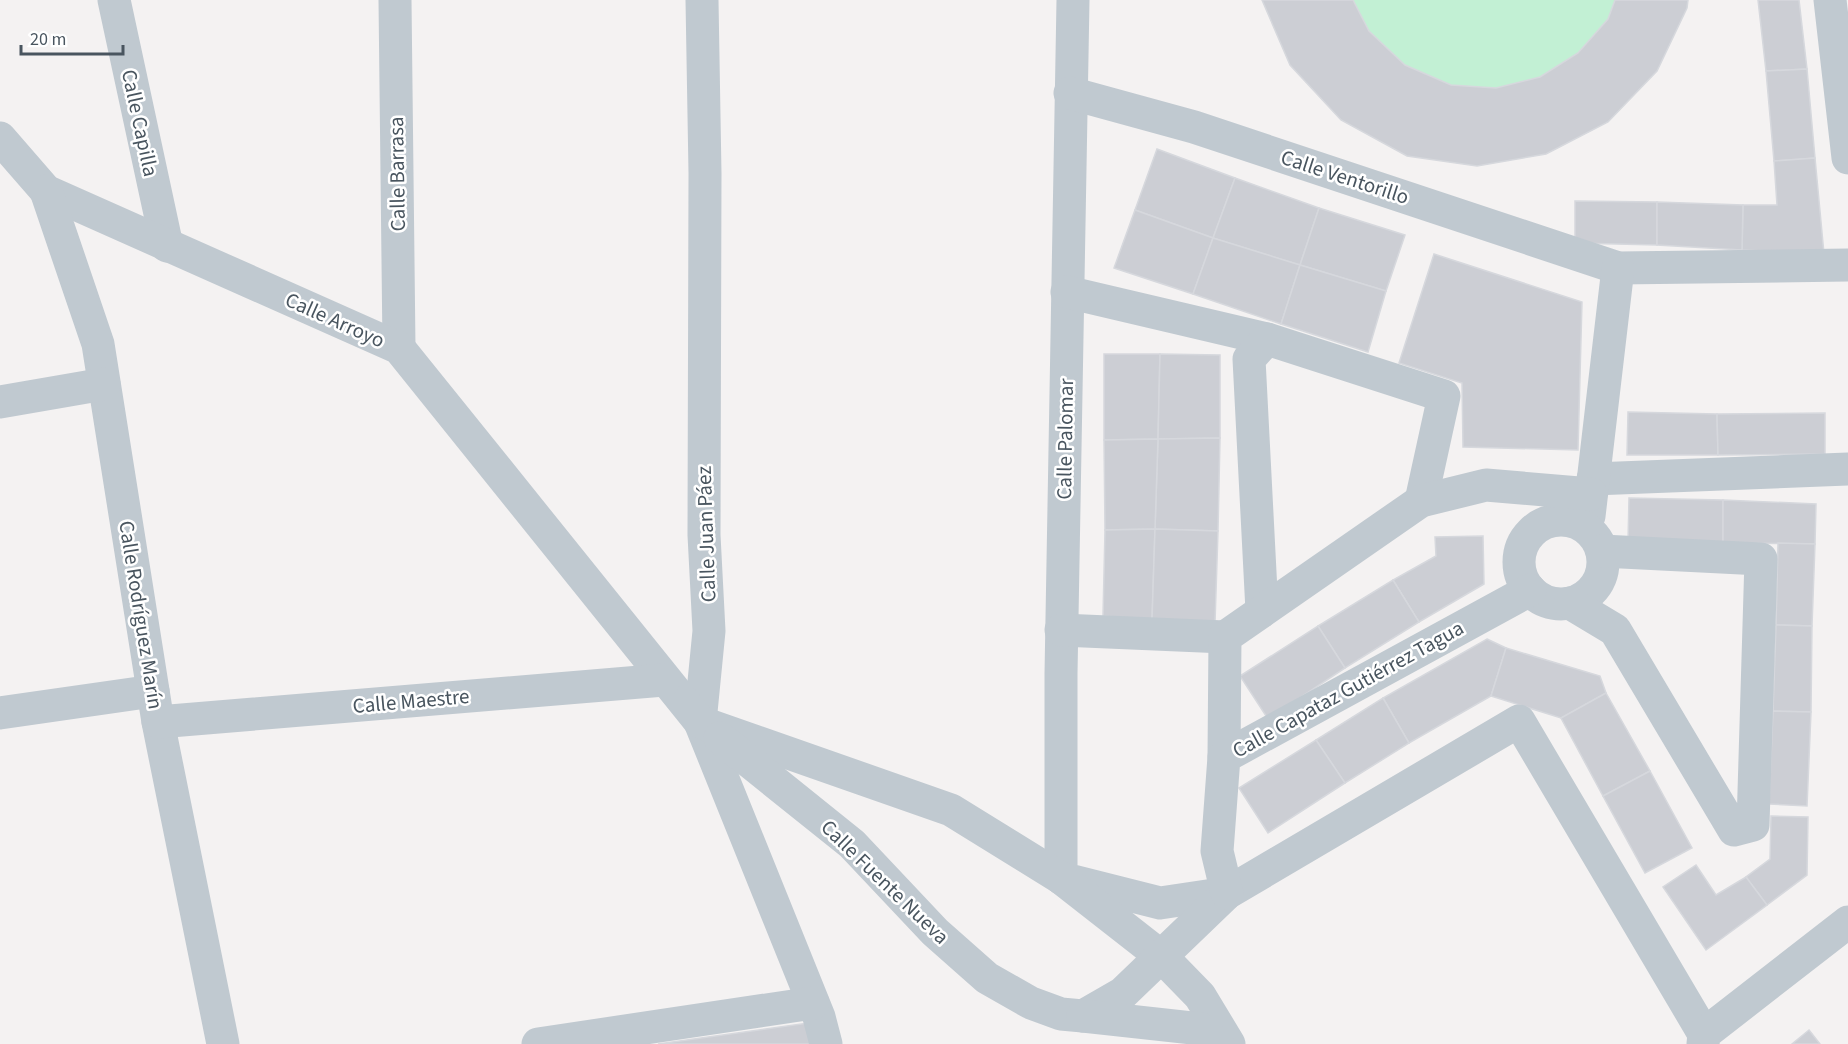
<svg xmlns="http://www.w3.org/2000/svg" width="1848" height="1044" font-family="'Source Sans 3',sans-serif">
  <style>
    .park { fill: #c2f0d4 }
    .building { fill: #ccced4; stroke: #d6d8dd; stroke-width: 1.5 }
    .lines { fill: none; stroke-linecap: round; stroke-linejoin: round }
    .minor { stroke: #c0c9d0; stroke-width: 33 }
    .labels { text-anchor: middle; stroke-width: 5; stroke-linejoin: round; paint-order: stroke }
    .street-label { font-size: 21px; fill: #49555f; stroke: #fff }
  </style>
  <rect width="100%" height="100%" fill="#f4f2f2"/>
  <!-- park -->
  <polygon class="park" points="1262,0 1688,0 1687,8 1657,71 1608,122 1546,154 1477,166 1407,156 1341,120 1290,65"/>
  <!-- building -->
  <g class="building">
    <polygon points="1262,0 1353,0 1369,31 1405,65 1451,85 1496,88 1540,77 1578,53 1608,19 1615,0 1688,0 1687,8 1657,71 1608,122 1546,154 1477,166 1407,156 1341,120 1290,65"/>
    <polygon points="1758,0 1799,0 1807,69 1766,71"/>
    <polygon points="1807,69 1815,158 1774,161 1766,71"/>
    <polygon points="1157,149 1235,178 1213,238 1135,210"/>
    <polygon points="1815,158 1824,254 1742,250 1743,205 1777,205 1774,161"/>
    <polygon points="1235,178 1319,208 1300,265 1213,238"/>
    <polygon points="1575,201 1657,202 1657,245 1575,243"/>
    <polygon points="1657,202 1743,205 1742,250 1657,245"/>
    <polygon points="1319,208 1405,235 1386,291 1300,265"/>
    <polygon points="1135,210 1213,238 1193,294 1114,268"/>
    <polygon points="1213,238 1300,265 1281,324 1193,294"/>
    <polygon points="1434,254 1582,302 1578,450 1463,447 1462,383 1399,363"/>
    <polygon points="1300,265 1386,291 1368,352 1281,324"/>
    <polygon points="1104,354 1160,354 1158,439 1104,440"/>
    <polygon points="1160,354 1220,355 1220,438 1158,439"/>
    <polygon points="1628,412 1717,414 1718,455 1627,455"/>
    <polygon points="1825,413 1825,454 1718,455 1717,414"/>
    <polygon points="1220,438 1218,531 1155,529 1158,439"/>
    <polygon points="1158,439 1155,529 1105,530 1104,440"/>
    <polygon points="1629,498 1723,500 1723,543 1628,542"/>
    <polygon points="1723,500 1816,504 1815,544 1723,543"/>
    <polygon points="1155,529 1152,620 1103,616 1105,530"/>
    <polygon points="1155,529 1218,531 1215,623 1152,620"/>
    <polygon points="1483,536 1484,584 1419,622 1393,580 1436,556 1435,537"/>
    <polygon points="1778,543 1815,544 1812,626 1776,625"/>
    <polygon points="1393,580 1419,622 1345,668 1318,626"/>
    <polygon points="1776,625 1812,626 1811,712 1773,711"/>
    <polygon points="1318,626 1345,668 1268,719 1240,676"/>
    <polygon points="1487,639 1506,648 1491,696 1409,743 1383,698"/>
    <polygon points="1506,648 1600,676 1606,693 1561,718 1491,696"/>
    <polygon points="1606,693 1650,771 1603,796 1561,718"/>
    <polygon points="1383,698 1409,743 1345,783 1316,740"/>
    <polygon points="1773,711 1811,712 1807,806 1769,804"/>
    <polygon points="1316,740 1345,783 1268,833 1239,788"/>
    <polygon points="1650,771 1692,848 1645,873 1603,796"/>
    <polygon points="1771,816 1808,817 1807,875 1767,905 1746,877 1770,859"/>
    <polygon points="1696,865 1716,895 1746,877 1767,905 1706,950 1663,887"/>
    <polygon points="808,1023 812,1044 658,1044"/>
    <polygon points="1809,1030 1820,1044 1792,1044"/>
  </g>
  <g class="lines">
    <!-- minor -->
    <g class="minor">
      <polyline points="114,0 167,246"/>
      <polyline points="395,0 399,348"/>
      <polyline points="702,0 705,173 704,535 709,631 700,722 819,1017 826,1044"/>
      <polyline points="1073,0 1061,674 1061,878 1160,903 1227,893"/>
      <polyline points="1830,0 1848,158"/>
      <polyline points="1070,93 1194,127 1618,268 1848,265"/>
      <polyline points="0,138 46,191 399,348 700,722 951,810 1061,878 1162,957 1200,996 1229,1044"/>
      <polyline points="46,191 98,344 158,722 223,1044"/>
      <polyline points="1067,292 1267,339"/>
      <polyline points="0,402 104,384"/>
      <polyline points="1593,479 1848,469"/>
      <polyline points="1589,516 1618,268"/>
      <circle cx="1561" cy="562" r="42"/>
      <polyline points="1570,603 1615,630 1734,830 1753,825 1761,559 1602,551"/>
      <polyline points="1262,611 1249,359 1267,339 1444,396 1421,501"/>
      <polyline points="1061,630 1225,637"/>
      <polyline points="0,713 153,691"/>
      <polyline points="158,722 664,680"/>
      <polyline points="720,738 852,844 935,932 987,978 1031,1003 1061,1014 1083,1016 1123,993 1227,893 1519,721 1704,1034"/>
      <polyline points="1224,757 1225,637 1421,501 1486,485 1591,494"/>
      <polyline points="1227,893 1217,851 1224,757 1530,590"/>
      <polyline points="1083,1016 1201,1029 1218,1044"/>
      <polyline points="538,1044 813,1003"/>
      <polyline points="1703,1044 1704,1034 1848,922"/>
    </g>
  </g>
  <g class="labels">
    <!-- street labels -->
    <g class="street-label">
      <text transform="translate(140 123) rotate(78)" y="7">Calle Capilla</text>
      <text transform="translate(397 174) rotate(-91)" y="7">Calle Barrasa</text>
      <text transform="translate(1345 177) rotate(18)" y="7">Calle Ventorillo</text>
      <text transform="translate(335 320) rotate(24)" y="7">Calle Arroyo</text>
      <text transform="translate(1065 439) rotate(-89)" y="7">Calle Palomar</text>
      <text transform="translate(706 534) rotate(-92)" y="7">Calle Juan Páez</text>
      <text transform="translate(141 615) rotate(81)" y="7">Calle Rodríguez Marín</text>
      <text transform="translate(1348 689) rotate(-29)" y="7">Calle Capataz Gutiérrez Tagua</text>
      <text transform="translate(411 701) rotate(-5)" y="7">Calle Maestre</text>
      <text transform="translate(885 882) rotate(44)" y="7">Calle Fuente Nueva</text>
    </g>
  </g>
  <!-- scale -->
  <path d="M21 45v9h102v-9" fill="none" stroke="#49555f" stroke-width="3"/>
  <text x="30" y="45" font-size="18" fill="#49555f" stroke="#ffffff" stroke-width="4.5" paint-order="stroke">20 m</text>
</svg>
